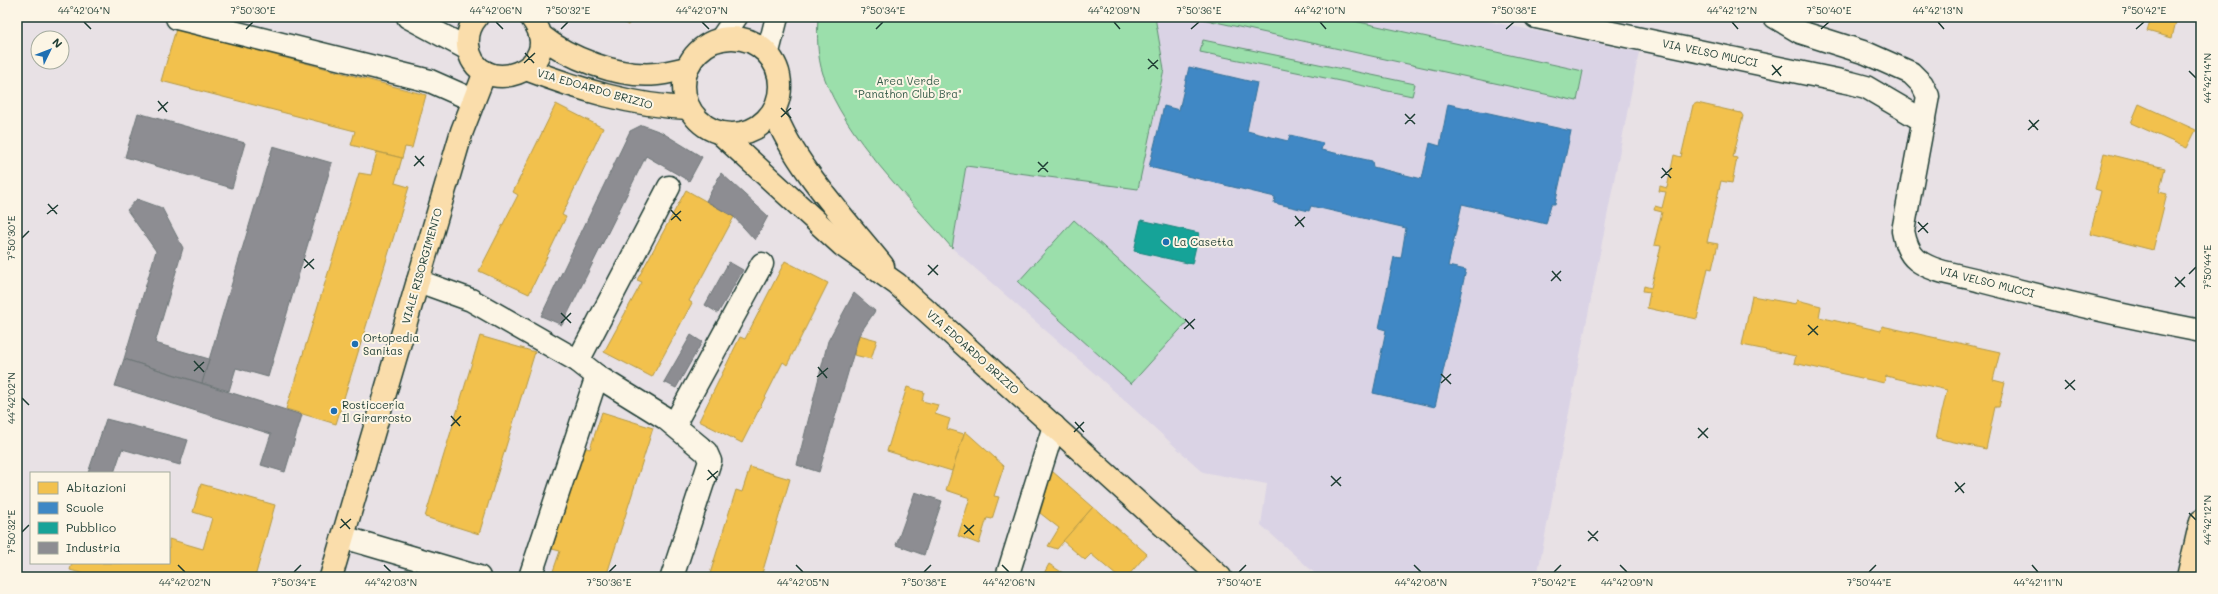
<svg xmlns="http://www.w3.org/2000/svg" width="2218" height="594" font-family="Mali,sans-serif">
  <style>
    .built { fill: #dad3e5 }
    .green { fill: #9bdfab; stroke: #5d8e70 }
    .homes { fill: #f2c14e; stroke: #b39946 }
    .schools { fill: #3f88c5; stroke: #35729a }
    .public { fill: #17a398; stroke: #19847a }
    .industry { fill: #8d8d92; stroke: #6c7576 }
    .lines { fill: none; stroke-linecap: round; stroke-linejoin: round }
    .minor-casing { stroke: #1f3d34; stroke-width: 25 }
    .major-casing { stroke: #1f3d34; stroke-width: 25 }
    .minor { stroke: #fcf5e5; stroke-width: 22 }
    .major { stroke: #faddab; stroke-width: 22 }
    .ticks { fill: none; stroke: #1f3d34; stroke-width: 1.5 }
    .poi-dot { fill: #1f6fb2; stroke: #fcf5e5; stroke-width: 1.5 }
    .labels { text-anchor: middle; stroke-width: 4; stroke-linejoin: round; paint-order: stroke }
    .street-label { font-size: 11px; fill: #1f3d34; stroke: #fcf5e5 }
    .park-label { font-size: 11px; fill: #385d4c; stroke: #fcf5e5 }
    .poi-label { font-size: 11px; fill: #1f3d34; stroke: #fcf5e5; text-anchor: start }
    .neatline { fill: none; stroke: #1f3d34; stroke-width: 1.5 }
    .ticks-label { font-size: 10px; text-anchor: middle; fill: #1f3d34 }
  </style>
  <rect width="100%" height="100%" fill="#e8e1e5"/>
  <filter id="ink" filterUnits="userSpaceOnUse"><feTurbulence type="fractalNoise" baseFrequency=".025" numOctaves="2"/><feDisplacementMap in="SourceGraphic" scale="8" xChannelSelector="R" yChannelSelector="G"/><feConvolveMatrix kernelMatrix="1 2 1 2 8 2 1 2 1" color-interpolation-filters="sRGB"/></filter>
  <g filter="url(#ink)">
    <!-- built -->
    <polygon class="built" points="992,17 1467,17 1639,52 1537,577 1319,577 1261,525 1267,484 1203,472 1102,380 952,248"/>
    <!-- green -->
    <g class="green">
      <path d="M818 17H1155L1164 69 1138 189 966 166 952 248C909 198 845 137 823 74 817 56 817 36 818 17Z"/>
      <polygon points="1193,17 1336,17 1583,71 1577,101"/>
      <polygon points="1203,40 1415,84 1412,96 1200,52"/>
      <polygon points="1074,220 1187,322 1131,384 1018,282"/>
    </g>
    <!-- homes -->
    <g class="homes">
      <polygon points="615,17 635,17 628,25"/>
      <polygon points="2124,17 2135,17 2134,20"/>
      <polygon points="2151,17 2177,17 2172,38 2147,31"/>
      <polygon points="176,29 426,95 412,148 405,147 402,158 351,145 355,131 161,81"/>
      <polygon points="1697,103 1741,113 1743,116 1733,157 1737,158 1732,183 1721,181 1707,242 1718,244 1712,269 1708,268 1697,319 1647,308 1650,292 1643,291 1644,286 1651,288 1661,246 1654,245 1662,212 1654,210 1655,206 1662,208 1666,192 1659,191 1660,186 1667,188 1674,155 1681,157 1693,105"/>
      <polygon points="556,104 603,128 562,215 566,217 529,294 479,271 518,195 513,192"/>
      <polygon points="2139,104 2196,130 2187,148 2131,123"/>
      <polygon points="377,152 402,158 395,183 409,187 336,424 286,409 359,173 371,175"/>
      <polygon points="2104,153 2165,168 2159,192 2167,194 2153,250 2090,234 2101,191 2095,189"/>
      <polygon points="686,190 734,217 689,301 692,303 652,377 604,352 642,282 637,280"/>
      <polygon points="785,261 828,283 787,365 783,362 742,443 699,421 740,337 745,339"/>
      <polygon points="1752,296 1796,304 1797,300 1821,306 1819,317 1881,331 1882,326 2000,352 1993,380 2005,383 1999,407 1995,407 1986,449 1936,438 1947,390 1886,376 1884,383 1794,363 1796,356 1742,345"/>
      <polygon points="859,335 877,340 871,359 854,355"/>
      <polygon points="480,336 535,352 479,534 425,517"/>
      <polygon points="907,387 924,392 922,401 938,405 935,414 950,419 947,429 964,434 952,471 887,451"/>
      <polygon points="602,412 653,428 606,577 551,577 560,551 552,549 583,447 590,449"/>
      <polygon points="965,431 1004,466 994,496 999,497 992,519 987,518 979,544 958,536 970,498 946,490"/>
      <polygon points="750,467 790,479 761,577 709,577 736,490 742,492"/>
      <polygon points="1052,471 1093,507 1057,549 1048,546 1059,528 1040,513"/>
      <polygon points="201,484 275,505 255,577 95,577 70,570 72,563 169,563 169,539 203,549 212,518 193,512"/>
      <polygon points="1093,507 1147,554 1127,577 1118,577 1091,554 1085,560 1063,541"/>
      <polygon points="1049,564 1069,577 1042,577"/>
    </g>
    <!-- schools -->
    <polygon class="schools" points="1189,67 1257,83 1247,131 1288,141 1290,135 1323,143 1321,150 1372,161 1373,167 1422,179 1430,143 1440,146 1448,104 1571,131 1555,204 1551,204 1546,224 1462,204 1448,266 1466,270 1435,407 1373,393 1386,330 1379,328 1394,257 1401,258 1406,228 1311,206 1309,211 1274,203 1275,197 1149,167 1164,106 1179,110"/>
    <!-- public -->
    <polygon class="public" points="1141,220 1199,233 1192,264 1134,251"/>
    <!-- industry -->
    <g class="industry">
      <polygon points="138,113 245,143 232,188 125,157"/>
      <polygon points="642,125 661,132 702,157 689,181 646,156 562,325 541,316 630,131"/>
      <polygon points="273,146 332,163 268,377 236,368 229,391 202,383"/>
      <polygon points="721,173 768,216 755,240 734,217 706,201"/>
      <polygon points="137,199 162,208 183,248 155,343 209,359 202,383 124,359 156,251 127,210"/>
      <polygon points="729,262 743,270 718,313 705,305"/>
      <polygon points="854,293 875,311 859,335 819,472 797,465 828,341"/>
      <polygon points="691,335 702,342 676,388 664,382"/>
      <polygon points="124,359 302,415 285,472 261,465 271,434 115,386"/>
      <polygon points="106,419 188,440 180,465 122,449 114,473 88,473"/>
      <polygon points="915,492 942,501 924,555 896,545"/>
    </g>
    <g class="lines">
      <!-- minor casing -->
      <g class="minor-casing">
        <g id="minor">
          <polyline points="408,17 468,49"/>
          <polyline points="1536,17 1851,83 1866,87 1924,121"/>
          <path d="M1775 17 1800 32 1866 53 1911 73 1922 84 1928 96 1903 231C1905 241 1908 253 1917 260 1934 273 1961 275 1981 281 2054 300 2127 317 2201 331"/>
          <polyline points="177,18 430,81 473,100"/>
          <polyline points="721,39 736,17"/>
          <polyline points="768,52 777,17"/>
          <polyline points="418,281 471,300 578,361 597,376 665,418 706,452 710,461 672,577"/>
          <polyline points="578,361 669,187"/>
          <polyline points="674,425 762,264"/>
          <polyline points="343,537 479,577"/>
          <polyline points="530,577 597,376"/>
          <polyline points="1007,577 1054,426"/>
        </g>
      </g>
      <!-- major casing -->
      <g class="major-casing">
        <g id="major">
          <path d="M477 17C470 25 467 35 468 45 474 103 572 71 531 17"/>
          <path d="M540 35C568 58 619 78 657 74 667 73 677 70 687 68"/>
          <circle cx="732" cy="86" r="48"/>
          <path d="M526 69C578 89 633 106 689 108"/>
          <path d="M774 111C793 164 847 221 883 266"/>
          <polyline points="721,134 842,245 897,284 1220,577"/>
          <polyline points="331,577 462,131 485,72"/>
          <polyline points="2188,577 2201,521"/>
        </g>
      </g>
      <!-- minor -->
      <use href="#minor" class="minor"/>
      <!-- major -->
      <use href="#major" class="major"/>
    </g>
  </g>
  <!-- ticks -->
  <path class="ticks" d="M84 22 91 29M496 22 503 29M702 22 709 29M1114 22 1120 29M1320 22 1326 29M1732 22 1738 29M1938 22 1944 29M246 29 253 22M561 29 568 22M876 29 883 22M1191 29 1199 22M1506 29 1514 22M1821 29 1829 22M2136 29 2144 22M525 53 534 63M1148 59 1158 69M524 63 535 53M1772 65 1781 76M1148 69 1158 60M2189 71 2196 78M1772 75 1782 66M158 101 167 112M781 108 791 118M158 111 168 102M1405 114 1415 124M781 117 791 108M2029 120 2038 130M1405 124 1415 114M2028 130 2039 120M415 156 424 166M1038 162 1048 172M414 166 424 156M1662 168 1671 178M1038 172 1048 162M1661 178 1672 168M48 204 57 214M671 210 681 221M47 214 58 205M1295 216 1304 227M671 220 681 211M1918 222 1928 233M1295 226 1305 217M1918 232 1928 223M22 238 29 231M304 259 314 269M928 265 938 275M304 268 314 259M1552 271 1561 281M2189 274 2196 267M928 275 938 265M2175 277 2185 287M1551 281 1561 271M2175 287 2185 277M561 313 571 323M1185 319 1194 329M561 323 571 313M1808 325 1818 335M1184 329 1195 319M1808 335 1818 326M194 361 204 372M818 367 827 378M194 371 204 362M1441 374 1451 384M817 377 828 368M2065 380 2075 390M1441 383 1451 374M2065 389 2075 380M22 398 29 405M451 416 460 426M1075 422 1084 432M451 426 461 416M1698 428 1708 438M1074 432 1084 422M1698 438 1708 428M708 470 717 480M1331 476 1341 486M707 480 718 471M1955 482 1964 493M1331 486 1341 477M1955 492 1965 483M2189 513 2196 520M341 519 350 529M964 525 974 535M340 528 351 519M1588 531 1598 541M22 532 29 525M964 534 974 525M1588 541 1598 531M178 565 185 572M384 565 391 572M796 565 803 572M1002 565 1009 572M1414 565 1421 572M1620 565 1627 572M2032 565 2038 572M294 572 301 565M609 572 616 565M924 572 931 565M1239 572 1246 565M1554 572 1561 565M1869 572 1876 565"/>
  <!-- markers -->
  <g class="poi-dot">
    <circle cx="1166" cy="242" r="4"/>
    <circle cx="355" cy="344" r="4"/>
    <circle cx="334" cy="411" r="4"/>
  </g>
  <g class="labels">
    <!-- street labels -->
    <g class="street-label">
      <text transform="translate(1710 53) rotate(12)" y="4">VIA VELSO MUCCI</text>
      <text transform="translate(595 89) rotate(16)" y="4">VIA EDOARDO BRIZIO</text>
      <text transform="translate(422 266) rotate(-74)" y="4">VIALE RISORGIMENTO</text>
      <text transform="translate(1987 282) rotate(14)" y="4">VIA VELSO MUCCI</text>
      <text transform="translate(973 352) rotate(42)" y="4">VIA EDOARDO BRIZIO</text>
    </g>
    <!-- park labels -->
    <g class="park-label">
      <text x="908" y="85">Area Verde<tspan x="908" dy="13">"Panathon Club Bra"</tspan></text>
    </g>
    <!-- poi labels -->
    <g class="poi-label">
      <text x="1174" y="246">La Casetta</text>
      <text x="363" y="342">Ortopedia<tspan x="363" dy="13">Sanitas</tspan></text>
      <text x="342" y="409">Rosticceria<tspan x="342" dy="13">Il Girarrosto</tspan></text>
    </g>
  </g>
  <!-- margin -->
  <rect width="2218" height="594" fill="none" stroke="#fcf5e5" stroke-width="44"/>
  <!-- legend -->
  <rect x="30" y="472" width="140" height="92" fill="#fcf5e5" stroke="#a4ab9e"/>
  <rect x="38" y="482" width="20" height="12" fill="#f2c14e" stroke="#a4ab9e"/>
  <text x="66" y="492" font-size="12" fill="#1f3d34">Abitazioni</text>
  <rect x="38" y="502" width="20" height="12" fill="#3f88c5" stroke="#a4ab9e"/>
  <text x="66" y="512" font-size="12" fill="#1f3d34">Scuole</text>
  <rect x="38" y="522" width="20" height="12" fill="#17a398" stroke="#a4ab9e"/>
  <text x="66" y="532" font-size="12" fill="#1f3d34">Pubblico</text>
  <rect x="38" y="542" width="20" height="12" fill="#8d8d92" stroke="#a4ab9e"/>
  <text x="66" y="552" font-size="12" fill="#1f3d34">Industria</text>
  <!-- north arrow -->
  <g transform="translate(50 50) rotate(47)"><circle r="19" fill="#fcf5e5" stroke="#a4ab9e"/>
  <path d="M0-3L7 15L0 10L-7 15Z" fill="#1f6fb2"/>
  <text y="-6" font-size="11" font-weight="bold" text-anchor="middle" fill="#1f3d34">N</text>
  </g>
  <rect x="22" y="22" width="2174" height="550" class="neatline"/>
  <g class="ticks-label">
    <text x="84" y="14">44°42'04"N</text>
    <text x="253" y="14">7°50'30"E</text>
    <text x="496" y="14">44°42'06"N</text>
    <text x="568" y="14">7°50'32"E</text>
    <text x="702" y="14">44°42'07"N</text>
    <text x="883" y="14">7°50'34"E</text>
    <text x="1114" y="14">44°42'09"N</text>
    <text x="1199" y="14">7°50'36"E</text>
    <text x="1320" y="14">44°42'10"N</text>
    <text x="1514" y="14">7°50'38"E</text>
    <text x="1732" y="14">44°42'12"N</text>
    <text x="1829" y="14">7°50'40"E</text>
    <text x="1938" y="14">44°42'13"N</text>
    <text x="2144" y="14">7°50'42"E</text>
    <text transform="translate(2207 78) rotate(-90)" y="4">44°42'14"N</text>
    <text transform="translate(11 238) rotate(-90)" y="4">7°50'30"E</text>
    <text transform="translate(2207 267) rotate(-90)" y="4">7°50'44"E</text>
    <text transform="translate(11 398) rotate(-90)" y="4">44°42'02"N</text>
    <text transform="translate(2207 520) rotate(-90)" y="4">44°42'12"N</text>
    <text transform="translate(11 532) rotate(-90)" y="4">7°50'32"E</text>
    <text x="185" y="586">44°42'02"N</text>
    <text x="294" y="586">7°50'34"E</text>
    <text x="391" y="586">44°42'03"N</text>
    <text x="609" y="586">7°50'36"E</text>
    <text x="803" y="586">44°42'05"N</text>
    <text x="924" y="586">7°50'38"E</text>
    <text x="1009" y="586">44°42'06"N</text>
    <text x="1239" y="586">7°50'40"E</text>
    <text x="1421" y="586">44°42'08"N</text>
    <text x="1554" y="586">7°50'42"E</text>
    <text x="1627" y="586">44°42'09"N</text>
    <text x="1869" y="586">7°50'44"E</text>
    <text x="2038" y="586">44°42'11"N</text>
  </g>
</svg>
